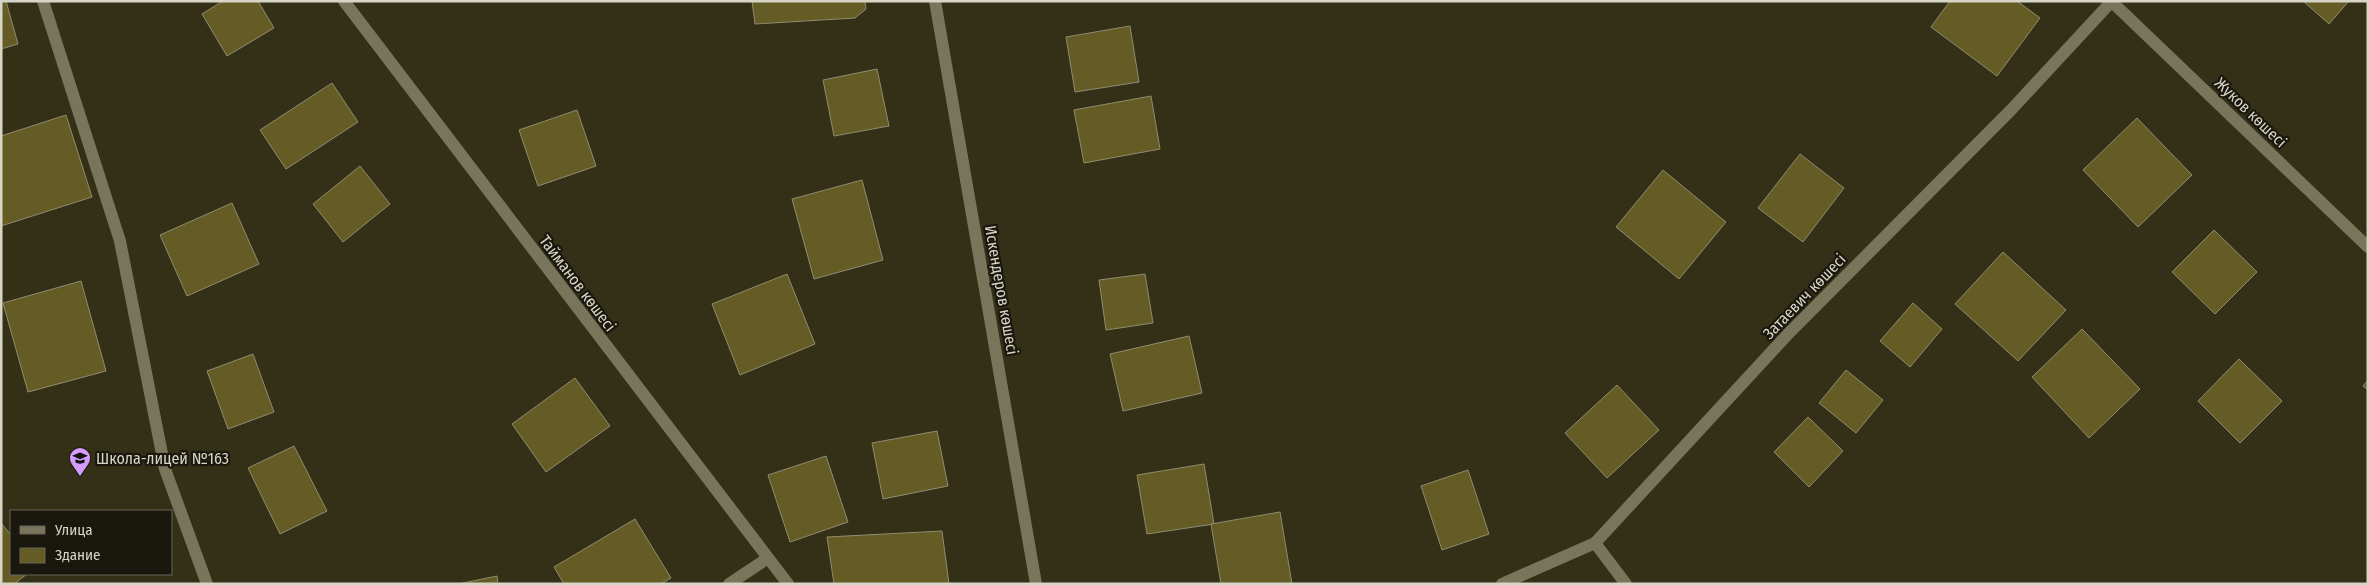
<svg xmlns="http://www.w3.org/2000/svg" width="2369" height="585" font-family="'Fira Sans Condensed',sans-serif">
  <style>
    .building { fill: #645c24; stroke: #8f8c71 }
    .lines { fill: none; stroke-linecap: round; stroke-linejoin: round }
    .service { stroke: #79755b; stroke-width: 12 }
    .minor { stroke: #79755b; stroke-width: 12 }
    .tertiary { stroke: #79755b; stroke-width: 12 }
    .labels { text-anchor: middle; stroke-width: 4.5; stroke-linejoin: round; paint-order: stroke }
    .street-label { font-size: 16px; fill: #d7d5c6; stroke: #1a180e }
    .poi-label { font-size: 16px; fill: #d7d5c6; stroke: #1a180e; text-anchor: start }
  </style>
  <rect width="100%" height="100%" fill="#343018"/>
  <!-- building -->
  <g class="building">
    <polygon points="1,1 6,1 18,44 1,49"/>
    <polygon points="223,1 258,1 274,28 227,56 202,14"/>
    <polygon points="752,1 865,1 866,9 855,18 755,24"/>
    <polygon points="1950,1 2017,1 2040,18 1997,76 1931,27"/>
    <polygon points="2303,1 2349,1 2329,24"/>
    <polygon points="1130,26 1139,82 1075,92 1066,37"/>
    <polygon points="877,69 889,126 834,136 823,80"/>
    <polygon points="332,83 358,122 286,169 260,130"/>
    <polygon points="1151,96 1160,149 1084,163 1074,110"/>
    <polygon points="577,110 596,166 538,186 519,130"/>
    <polygon points="66,115 92,197 1,226 1,136"/>
    <polygon points="2137,118 2192,175 2138,227 2083,170"/>
    <polygon points="1800,154 1844,188 1803,242 1758,208"/>
    <polygon points="360,166 390,204 343,242 313,204"/>
    <polygon points="1663,170 1726,222 1679,279 1616,227"/>
    <polygon points="862,180 883,260 814,279 792,199"/>
    <polygon points="232,203 259,264 187,296 160,235"/>
    <polygon points="2214,230 2257,272 2215,314 2172,272"/>
    <polygon points="2003,252 2066,310 2018,361 1955,304"/>
    <polygon points="787,274 815,344 740,375 712,304"/>
    <polygon points="1145,274 1153,323 1106,330 1099,280"/>
    <polygon points="81,281 106,371 28,392 3,303"/>
    <polygon points="1913,303 1942,329 1910,367 1880,341"/>
    <polygon points="2082,329 2140,389 2089,438 2032,377"/>
    <polygon points="1189,336 1202,393 1123,411 1110,354"/>
    <polygon points="253,354 274,412 228,429 207,371"/>
    <polygon points="2239,359 2282,401 2240,443 2198,401"/>
    <polygon points="1846,370 1883,400 1856,433 1819,403"/>
    <polygon points="575,378 610,426 546,472 512,424"/>
    <polygon points="2368,380 2368,390 2363,386"/>
    <polygon points="1617,385 1659,430 1607,478 1565,433"/>
    <polygon points="1808,417 1843,451 1809,487 1774,452"/>
    <polygon points="937,431 948,486 883,499 872,443"/>
    <polygon points="294,446 327,511 280,534 248,468"/>
    <polygon points="826,456 848,522 790,542 768,475"/>
    <polygon points="1204,464 1214,524 1147,534 1137,475"/>
    <polygon points="1468,470 1489,534 1442,550 1421,486"/>
    <polygon points="1280,512 1292,584 1221,584 1211,524"/>
    <polygon points="635,519 671,578 661,584 564,584 554,567"/>
    <polygon points="1,523 11,535 11,574 27,574 14,584 1,584"/>
    <polygon points="942,531 949,584 834,584 827,537"/>
    <polygon points="497,576 498,584 458,584"/>
  </g>
  <g class="lines">
    <!-- service -->
    <polyline class="service" points="729,584 768,558"/>
    <!-- minor -->
    <g class="minor">
      <polyline points="43,1 120,241 165,469 207,584"/>
      <polyline points="344,1 788,584"/>
      <polyline points="2111,1 2368,247"/>
      <polyline points="1595,543 1626,584"/>
      <polyline points="1502,584 1595,543 1788,334 2011,110 2112,1"/>
    </g>
    <!-- tertiary -->
    <polyline class="tertiary" points="935,1 1036,584"/>
  </g>
  <!-- icons -->
  <defs>
    <g id="school-pin" transform="scale(1.125)"><path d="M0 17L-7.5 6A9.5 9.5 0 1 1 7.5 6Z" fill="#d59bfa" stroke="#1a180e"/><path d="M0-5L7-2L0 1L-7-2ZM-4 1L0 2.5L4 1V4Q0 6-4 4Z" fill="#111"/></g>
  </defs>
  <g fill-rule="evenodd">
    <use href="#school-pin" x="80" y="458"/>
  </g>
  <g class="labels">
    <!-- street labels -->
    <g class="street-label">
      <text transform="translate(2251 112) rotate(44)" y="6">Жуков көшесі</text>
      <text transform="translate(578 283) rotate(53)" y="6">Тайманов көшесі</text>
      <text transform="translate(1002 290) rotate(80)" y="6">Искендеров көшесі</text>
      <text transform="translate(1804 296) rotate(-46)" y="6">Затаевич көшесі</text>
    </g>
    <!-- poi labels -->
    <g class="poi-label">
      <text x="96" y="464">Школа-лицей №163</text>
    </g>
  </g>
  <!-- border -->
  <rect width="2369" height="585" fill="none" stroke="#d7d5c6" stroke-width="5"/>
  <!-- legend -->
  <rect x="10" y="510" width="162" height="65" fill="#1a180e" stroke="#666458"/>
  <rect x="20" y="526" width="25" height="8" fill="#79755b" stroke="#666458"/>
  <text x="55" y="535" font-size="15" fill="#d7d5c6">Улица</text>
  <rect x="20" y="548" width="25" height="15" fill="#645c24" stroke="#666458"/>
  <text x="55" y="560" font-size="15" fill="#d7d5c6">Здание</text>
</svg>
